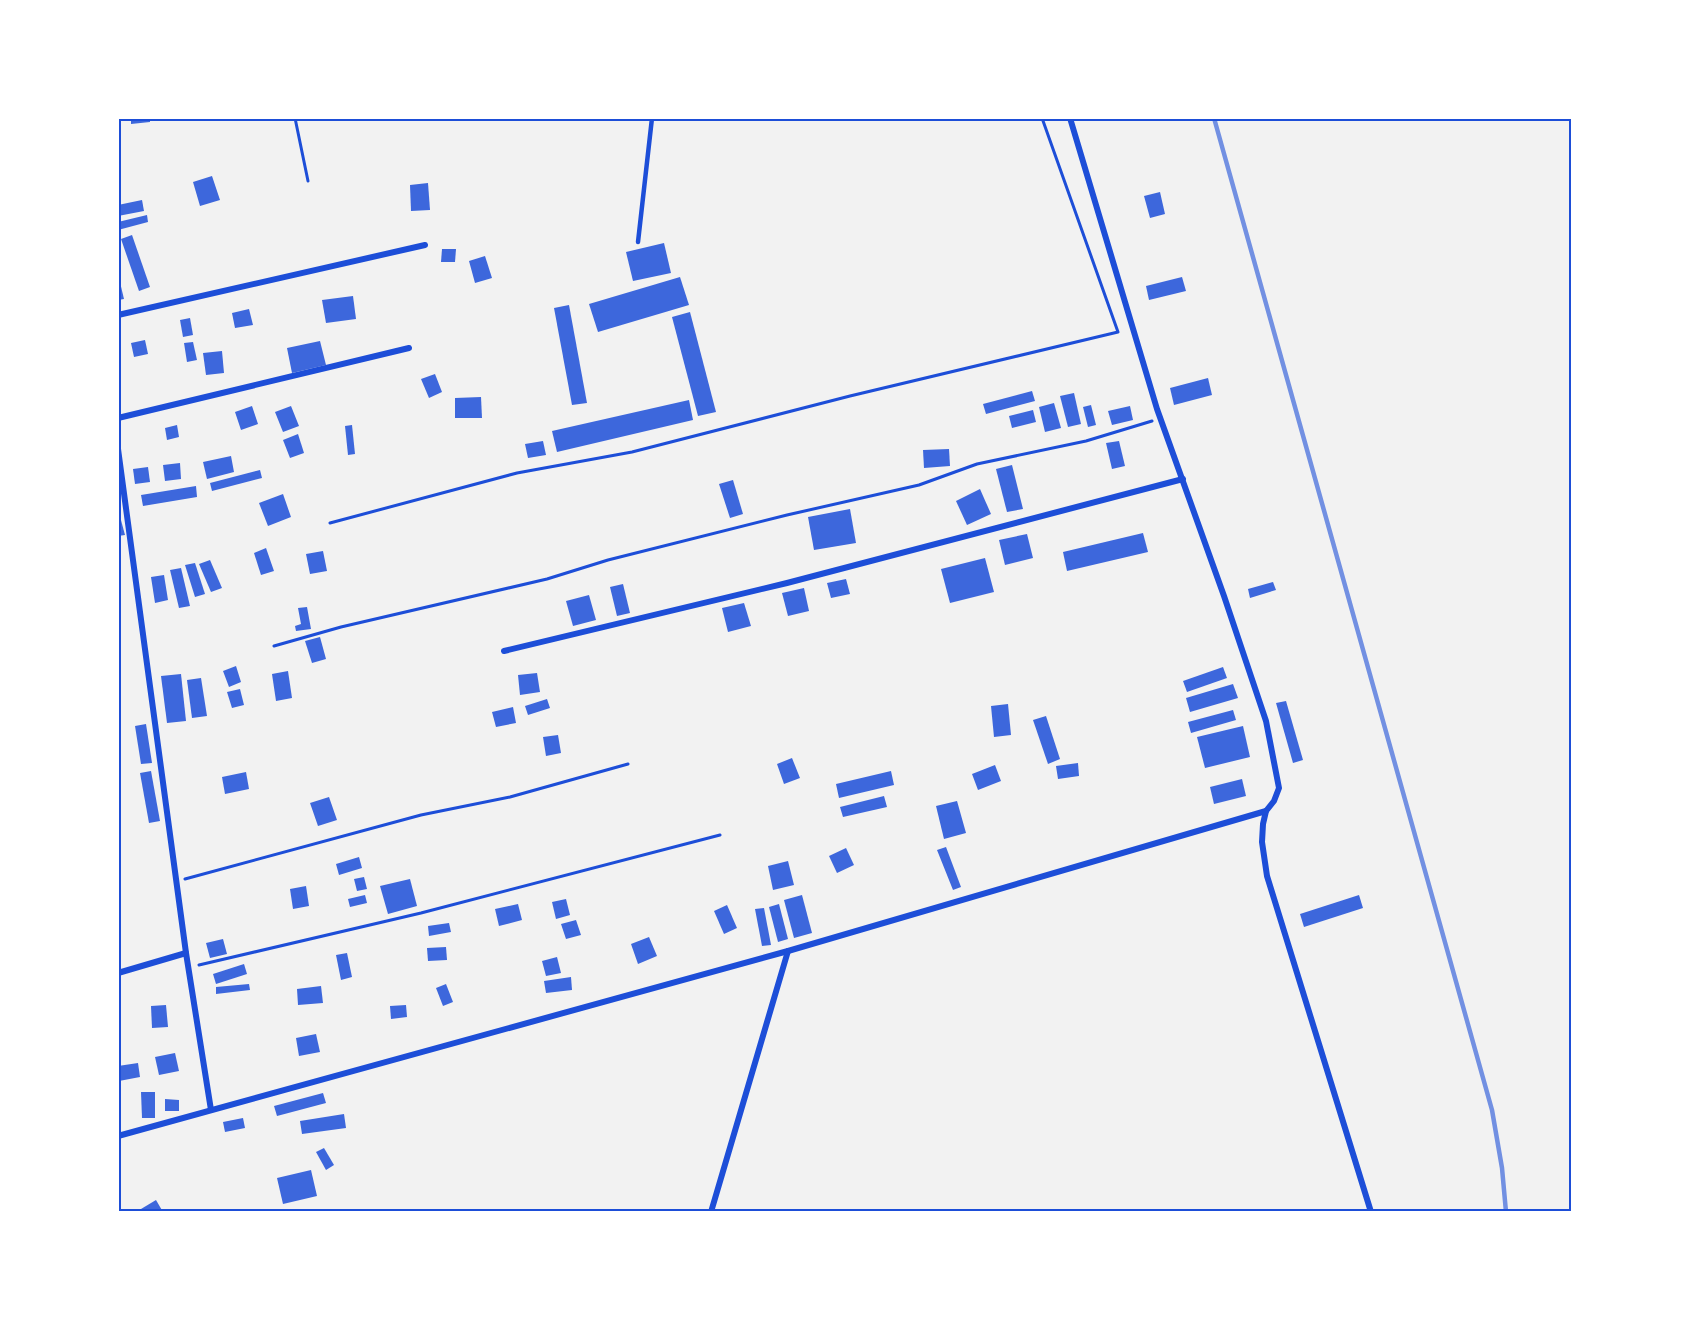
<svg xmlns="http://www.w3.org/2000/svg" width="1690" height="1330" font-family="'PT Sans',sans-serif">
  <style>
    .building { fill: #3d67dc }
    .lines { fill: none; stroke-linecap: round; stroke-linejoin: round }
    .path { stroke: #1d4ed8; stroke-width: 3 }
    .service { stroke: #1d4ed8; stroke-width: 4.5 }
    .minor { stroke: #1d4ed8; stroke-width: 6 }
    .rail { stroke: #7290e2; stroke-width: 4.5 }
    .neatline { fill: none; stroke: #1d4ed8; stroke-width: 2 }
  </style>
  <rect width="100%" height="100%" fill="#f2f2f2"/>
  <!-- building -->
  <g class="building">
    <polygon points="131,118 150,118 150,122 131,124"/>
    <polygon points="212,176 220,200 200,206 193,182"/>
    <polygon points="428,183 430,210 411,211 410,185"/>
    <polygon points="1160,192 1165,214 1150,218 1144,196"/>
    <polygon points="142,200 144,211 118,216 118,205"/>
    <polygon points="147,215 148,222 118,230 118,222"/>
    <polygon points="132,235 150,287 139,291 121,239"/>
    <polygon points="664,243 671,273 633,281 626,252"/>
    <polygon points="442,249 456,249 455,262 441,262"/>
    <polygon points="485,256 492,278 475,283 469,261"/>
    <polygon points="118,274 124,299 118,300"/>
    <polygon points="680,277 689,305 598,332 589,304"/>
    <polygon points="1182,277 1186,291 1149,300 1146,286"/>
    <polygon points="353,296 356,319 326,323 322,300"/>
    <polygon points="569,305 587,403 572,405 554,308"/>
    <polygon points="249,309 253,325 235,328 232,313"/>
    <polygon points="690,312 716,412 698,416 672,317"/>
    <polygon points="190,318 193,335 183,337 180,320"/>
    <polygon points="145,340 148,354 134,357 131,343"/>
    <polygon points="320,341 326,365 292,373 287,348"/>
    <polygon points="193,342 197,360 187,362 184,343"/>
    <polygon points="222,351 224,373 206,375 203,353"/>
    <polygon points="435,374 442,392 429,398 421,379"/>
    <polygon points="1208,378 1212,395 1174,405 1170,388"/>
    <polygon points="1032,391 1035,401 986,414 983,404"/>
    <polygon points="1074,393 1081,424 1068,427 1060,396"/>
    <polygon points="481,397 482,418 455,418 455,398"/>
    <polygon points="689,400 693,420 557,452 552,431"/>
    <polygon points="1054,403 1061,428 1045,432 1039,407"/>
    <polygon points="1091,405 1096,425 1088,427 1083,407"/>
    <polygon points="252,406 258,424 241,430 235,412"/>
    <polygon points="291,406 299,426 283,432 275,412"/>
    <polygon points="1130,406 1133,420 1112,425 1108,411"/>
    <polygon points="1033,410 1036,422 1012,428 1009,416"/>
    <polygon points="177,425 179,437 167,440 165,428"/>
    <polygon points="352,425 355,454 348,455 345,426"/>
    <polygon points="298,434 304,453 290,458 283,440"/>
    <polygon points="543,441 546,455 528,458 525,444"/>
    <polygon points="1119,441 1125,466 1112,469 1106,443"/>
    <polygon points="949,449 950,466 924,468 923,450"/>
    <polygon points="231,456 234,472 207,479 203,462"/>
    <polygon points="180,463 181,479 165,481 163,465"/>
    <polygon points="1012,465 1023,509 1007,512 996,469"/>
    <polygon points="148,467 150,482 135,484 133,469"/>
    <polygon points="260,470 262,478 212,491 210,483"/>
    <polygon points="733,480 743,514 730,518 719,484"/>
    <polygon points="196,486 197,497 143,506 141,495"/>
    <polygon points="980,489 991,514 967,525 956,501"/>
    <polygon points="283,494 291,517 268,526 259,503"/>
    <polygon points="118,509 125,535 118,536"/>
    <polygon points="850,509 856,543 814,550 808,517"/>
    <polygon points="1143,533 1148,552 1067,571 1063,552"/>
    <polygon points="1027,534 1033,558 1005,565 999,540"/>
    <polygon points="266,548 274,571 261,575 254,553"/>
    <polygon points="323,551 327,571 310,574 306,554"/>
    <polygon points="985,558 994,592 950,603 941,569"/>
    <polygon points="210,560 222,588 211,592 199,564"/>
    <polygon points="195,563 205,594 195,597 185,565"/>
    <polygon points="181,568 190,606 179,608 170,570"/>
    <polygon points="164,575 168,600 155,603 151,577"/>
    <polygon points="846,579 850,594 831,598 827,583"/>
    <polygon points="1273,582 1276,590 1250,598 1248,589"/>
    <polygon points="623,584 630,613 617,616 610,587"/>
    <polygon points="804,588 809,611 788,616 782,593"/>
    <polygon points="589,595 596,620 573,626 566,601"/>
    <polygon points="744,603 751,626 728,632 722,608"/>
    <polygon points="307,607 311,629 296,631 295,626 301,624 298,608"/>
    <polygon points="320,637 326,659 312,663 305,641"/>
    <polygon points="236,666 241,682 229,687 223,671"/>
    <polygon points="1223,667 1227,678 1187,692 1183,681"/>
    <polygon points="288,671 292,698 276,701 272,674"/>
    <polygon points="537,673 540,692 520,695 518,675"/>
    <polygon points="181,674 186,721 167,723 161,676"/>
    <polygon points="201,678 207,716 192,718 187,680"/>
    <polygon points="1233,684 1238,698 1190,712 1186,698"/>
    <polygon points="240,689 244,705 232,708 227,692"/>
    <polygon points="547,699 550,708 528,715 525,706"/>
    <polygon points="1286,701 1303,760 1293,763 1276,703"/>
    <polygon points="1008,704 1011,735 994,737 991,706"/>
    <polygon points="513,707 516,723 496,727 492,712"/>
    <polygon points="1233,710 1236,720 1191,733 1188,722"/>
    <polygon points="1046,716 1060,759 1048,764 1033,720"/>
    <polygon points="146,724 152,763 141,764 135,726"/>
    <polygon points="1243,726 1250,757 1205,768 1197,737"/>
    <polygon points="558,735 561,753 546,756 543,737"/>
    <polygon points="792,758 800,778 784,784 777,764"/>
    <polygon points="1078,763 1079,776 1058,779 1056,766"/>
    <polygon points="995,765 1001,781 978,790 972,774"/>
    <polygon points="151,771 160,821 149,823 140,773"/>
    <polygon points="891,771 894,785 839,798 836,784"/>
    <polygon points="246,772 249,789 225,794 222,777"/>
    <polygon points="1242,779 1246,796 1214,804 1210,787"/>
    <polygon points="884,796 887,807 843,817 840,807"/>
    <polygon points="329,797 337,820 318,826 310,803"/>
    <polygon points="957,801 966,833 944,839 936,806"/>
    <polygon points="946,847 961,887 953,890 937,850"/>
    <polygon points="846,848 854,865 837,873 829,856"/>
    <polygon points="359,857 362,868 339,875 336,864"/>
    <polygon points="788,861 794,885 773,890 768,866"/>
    <polygon points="364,877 367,889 357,891 354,879"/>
    <polygon points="410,879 417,906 388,914 380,886"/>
    <polygon points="306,886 309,906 293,909 290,889"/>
    <polygon points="365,895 367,903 350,907 348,899"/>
    <polygon points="802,895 812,933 794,938 784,900"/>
    <polygon points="1359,895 1363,908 1304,927 1300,914"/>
    <polygon points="566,899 570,915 556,919 552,902"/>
    <polygon points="518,904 522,920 499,926 495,909"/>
    <polygon points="779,904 788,939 778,942 769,907"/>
    <polygon points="727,905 737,928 724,934 714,911"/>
    <polygon points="764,908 771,945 762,946 755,909"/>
    <polygon points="576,920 581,935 566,939 561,924"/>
    <polygon points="449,923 451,932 429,936 428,926"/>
    <polygon points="649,937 657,956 638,964 631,944"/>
    <polygon points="223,939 227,954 210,958 206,943"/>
    <polygon points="446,947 447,960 428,961 427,948"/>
    <polygon points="347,953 352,977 341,980 336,955"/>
    <polygon points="557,957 561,973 546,976 542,961"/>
    <polygon points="244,964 247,974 216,984 213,974"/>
    <polygon points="571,977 572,990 546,993 544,981"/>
    <polygon points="249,984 250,990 216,994 216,987"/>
    <polygon points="446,984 453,1002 443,1006 436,988"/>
    <polygon points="321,986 323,1003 298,1005 297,989"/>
    <polygon points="166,1005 168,1027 152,1028 151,1006"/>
    <polygon points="406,1005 407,1017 391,1019 390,1006"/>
    <polygon points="316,1034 320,1052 299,1056 296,1038"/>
    <polygon points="175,1053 179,1071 159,1075 155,1057"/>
    <polygon points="138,1063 140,1077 119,1081 118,1066"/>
    <polygon points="141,1092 155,1092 155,1118 142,1118"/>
    <polygon points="323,1093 326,1103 277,1116 274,1106"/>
    <polygon points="165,1099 179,1100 179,1111 165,1111"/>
    <polygon points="344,1114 346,1128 302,1134 300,1121"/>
    <polygon points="243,1118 245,1128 225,1132 223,1122"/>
    <polygon points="324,1148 334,1165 326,1170 316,1152"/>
    <polygon points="311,1170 317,1196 283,1204 277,1178"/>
    <polygon points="156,1200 163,1212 136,1212"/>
  </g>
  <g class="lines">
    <!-- path -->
    <g class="path">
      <polyline points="295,118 308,181"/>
      <polyline points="330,523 517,473 632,452 850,396 1118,332 1042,118"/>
      <polyline points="274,646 341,627 547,579 608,560 787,515 919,485 977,464 1086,441 1152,421"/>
      <polyline points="185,879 421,815 510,797 628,764"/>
      <polyline points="199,965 421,913 720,835"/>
    </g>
    <!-- service -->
    <polyline class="service" points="638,242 652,118"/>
    <!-- minor -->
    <g class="minor">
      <polyline points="1070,118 1157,409 1224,596 1266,721 1279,788 1274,801 1266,811 1263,824 1262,842 1267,876 1371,1212"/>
      <polyline points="118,315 425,245"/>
      <polyline points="118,418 409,348"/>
      <polyline points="118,449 186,953 211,1110"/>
      <polyline points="504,651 787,583 1183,479"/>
      <polyline points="118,973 186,953"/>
      <polyline points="118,1136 788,951 1266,811"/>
      <polyline points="711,1212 788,951"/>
    </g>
    <!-- rail -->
    <polyline class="rail" points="1214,118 1492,1110 1502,1168 1506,1212"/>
  </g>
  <!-- border -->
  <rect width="1690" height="1330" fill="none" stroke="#ffffff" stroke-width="240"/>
  <rect x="120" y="120" width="1450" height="1090" class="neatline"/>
</svg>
